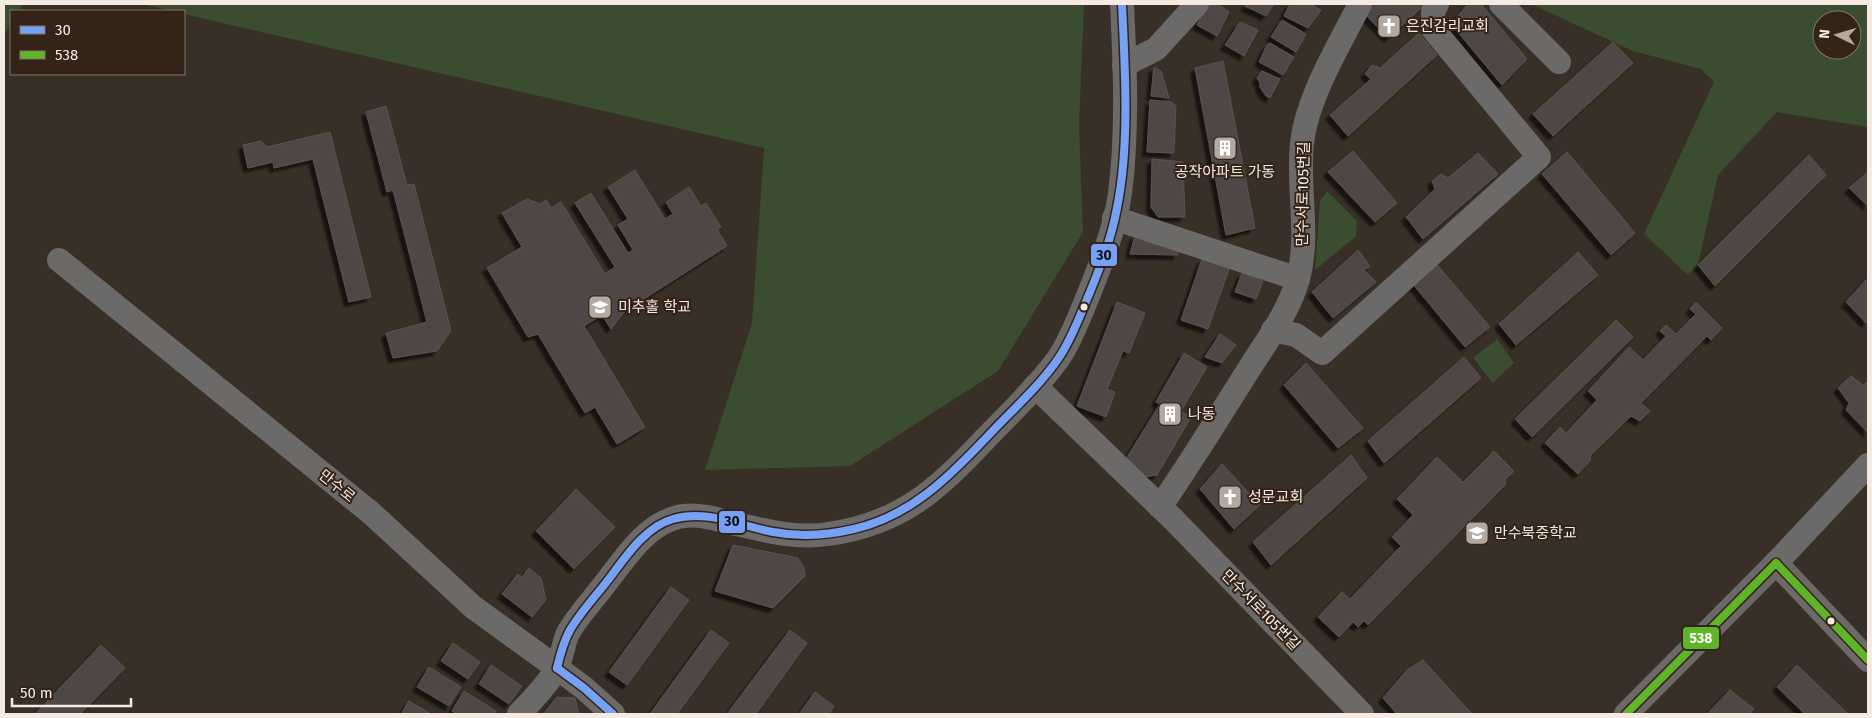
<svg xmlns="http://www.w3.org/2000/svg" width="1872" height="718" font-family="'Fira Sans','Noto Sans KR',sans-serif">
  <style>
    .green { fill: #3a4d31; fill-rule: evenodd }
    .building { fill: #4f4644; stroke: #5b5250; filter: url(#shadow) }
    .lines { fill: none; stroke-linecap: round; stroke-linejoin: round }
    .minor { stroke: #6b6a69; stroke-width: 24 }
    .bus-1-casing { stroke: #342418; stroke-width: 11 }
    .bus-2-casing { stroke: #342418; stroke-width: 11 }
    .bus-1 { stroke: #76a1f5; stroke-width: 8 }
    .bus-2 { stroke: #5fb42a; stroke-width: 8 }
    .bus-dot { fill: #f6ebe3; stroke: #342418; stroke-width: 2 }
    .labels { text-anchor: middle; stroke-width: 4; stroke-linejoin: round; paint-order: stroke }
    .poi-label { font-size: 15px; fill: #f6ebe3; stroke: #342418; text-anchor: start }
    .street-label { font-size: 15px; fill: #f6ebe3; stroke: #342418 }
    .line-badge { stroke: #342418; stroke-width: 2 }
    .badge-label { font-size: 14px; text-anchor: middle; font-weight: bold; fill: #fff }
    .pale-badge-label { font-size: 14px; text-anchor: middle; font-weight: bold; fill: #111 }
  </style>
  <defs>
    <filter id="shadow"><feDropShadow dx="-4.5" dy="4.5" stdDeviation="1" flood-color="#0009"/></filter>
  </defs>
  <rect width="100%" height="100%" fill="#382f27"/>
  <!-- green -->
  <g class="green">
    <polygon points="4,4 23,4 19,11 11,11 11,23 4,35"/>
    <polygon points="141,4 1084,4 1079,126 1083,232 998,371 850,466 705,470 752,323 764,148 184,14 184,11 173,11"/>
    <path d="M1531 4H1868V127L1777 112 1718 175 1698 265 1688 275 1644 234 1714 82 1701 69 1633 51ZM1822 20H1852V50H1822Z"/>
    <polygon points="1327,191 1357,221 1356,236 1315,270 1320,201"/>
    <polygon points="1497,339 1514,363 1493,383 1473,358"/>
  </g>
  <!-- building -->
  <g class="building">
    <polygon points="1208,4 1218,4 1229,12 1217,36 1197,25"/>
    <polygon points="1247,4 1274,4 1266,16 1245,6"/>
    <polygon points="1290,4 1310,4 1321,10 1308,28 1284,16"/>
    <polygon points="1376,4 1426,4 1388,38 1365,14"/>
    <polygon points="1468,4 1481,4 1527,59 1502,85 1451,24"/>
    <polygon points="1282,20 1306,34 1296,52 1271,37"/>
    <polygon points="1240,22 1258,30 1244,56 1225,45"/>
    <polygon points="1419,33 1437,55 1348,136 1330,115 1371,79 1365,74 1372,65 1380,68"/>
    <polygon points="1613,42 1633,63 1553,136 1533,114"/>
    <polygon points="1270,43 1294,57 1283,75 1259,62 1267,45"/>
    <polygon points="1223,61 1255,228 1226,235 1195,68"/>
    <polygon points="1154,67 1161,71 1169,98 1151,96"/>
    <polygon points="1262,71 1280,79 1270,98 1266,96 1260,87 1260,83 1257,78"/>
    <polygon points="1150,100 1171,102 1176,106 1174,153 1147,152"/>
    <polygon points="386,106 407,185 414,184 451,331 437,351 393,358 386,333 427,322 393,190 387,192 366,112"/>
    <polygon points="330,132 371,297 349,302 313,159 274,168 273,162 248,168 243,145 261,141 267,147"/>
    <polygon points="1353,151 1397,203 1375,222 1328,172"/>
    <polygon points="1567,152 1635,233 1611,255 1542,174"/>
    <polygon points="1478,153 1498,174 1423,239 1406,217 1435,189 1432,181 1441,174 1448,178"/>
    <polygon points="1809,155 1826,175 1715,286 1698,265"/>
    <polygon points="1152,159 1183,162 1185,217 1158,217 1151,207"/>
    <polygon points="635,170 665,219 673,214 666,202 689,187 701,206 706,203 721,227 717,229 727,246 625,311 611,329 602,315 584,326 645,427 617,444 595,407 585,413 538,334 528,337 487,268 522,247 502,213 527,199 540,204 546,200 551,208 561,202 605,274 615,267 575,203 591,193 628,253 633,250 618,225 628,219 608,187"/>
    <polygon points="1868,172 1868,206 1849,188"/>
    <polygon points="1135,235 1177,248 1178,255 1130,254"/>
    <polygon points="1358,250 1370,266 1364,270 1376,282 1333,318 1312,292"/>
    <polygon points="1578,252 1598,275 1516,345 1499,324"/>
    <polygon points="1202,259 1229,269 1208,329 1181,320"/>
    <polygon points="1433,260 1490,327 1465,347 1412,283"/>
    <polygon points="1242,273 1263,281 1256,299 1235,292"/>
    <polygon points="1868,278 1868,321 1866,323 1846,302"/>
    <polygon points="1117,302 1145,313 1129,353 1123,351 1107,389 1115,392 1106,417 1077,406"/>
    <polygon points="1696,302 1722,328 1711,340 1707,336 1641,403 1650,411 1640,421 1631,416 1591,455 1590,461 1578,474 1545,443 1560,427 1566,433 1597,400 1588,391 1629,347 1643,360 1666,336 1660,331 1666,325 1676,334 1696,314 1690,309"/>
    <polygon points="1616,320 1633,337 1532,437 1515,419"/>
    <polygon points="1220,334 1236,345 1222,363 1205,357"/>
    <polygon points="1184,353 1207,367 1181,411 1191,417 1157,475 1144,477 1126,459 1160,404 1156,402"/>
    <polygon points="1464,357 1481,378 1384,463 1368,441"/>
    <polygon points="1306,363 1363,428 1338,448 1284,385"/>
    <polygon points="1851,376 1863,385 1868,381 1868,433 1846,410 1849,403 1838,388"/>
    <polygon points="1494,451 1514,471 1505,480 1506,484 1368,625 1364,621 1358,627 1353,622 1339,637 1318,617 1342,592 1350,599 1401,546 1392,537 1413,515 1397,499 1437,457 1463,482"/>
    <polygon points="1351,455 1367,478 1271,565 1253,542"/>
    <polygon points="1222,464 1260,505 1234,529 1200,489"/>
    <polygon points="576,489 615,527 574,569 536,531"/>
    <polygon points="733,545 798,558 804,568 805,576 773,608 715,591"/>
    <polygon points="529,568 541,578 546,600 532,617 502,594 518,574 522,577"/>
    <polygon points="671,587 689,600 627,685 609,672"/>
    <polygon points="711,630 729,643 677,714 650,714"/>
    <polygon points="790,630 807,643 756,714 727,714"/>
    <polygon points="453,643 480,662 468,679 441,661"/>
    <polygon points="101,645 125,668 80,714 35,714"/>
    <polygon points="1423,660 1472,714 1397,714 1383,698 1407,670"/>
    <polygon points="491,665 522,686 509,704 479,684"/>
    <polygon points="1797,665 1848,714 1805,714 1777,687"/>
    <polygon points="429,667 461,687 449,706 417,687"/>
    <polygon points="1730,690 1754,709 1749,714 1707,714"/>
    <polygon points="464,691 496,711 494,714 457,714 452,711"/>
    <polygon points="815,692 834,706 829,714 799,714"/>
    <polygon points="557,697 575,698 579,714 543,714"/>
    <polygon points="409,701 431,714 401,714"/>
  </g>
  <g class="lines">
    <!-- minor -->
    <g class="minor">
      <polyline points="1501,4 1559,62"/>
      <polyline points="1124,65 1156,49 1197,4"/>
      <polyline points="1114,218 1298,279"/>
      <polyline points="59,260 371,513 473,607 557,668 584,688 613,714"/>
      <polyline points="1273,330 1296,335 1322,353 1539,157 1433,29 1433,12 1437,4"/>
      <polyline points="1035,386 1173,519 1362,714"/>
      <path d="M1160 507C1192 461 1221 413 1251 366 1268 339 1289 311 1298 279 1310 235 1297 188 1302 143 1307 97 1339 46 1360 4"/>
      <polyline points="1776,563 1868,660"/>
      <path d="M519 714C529 704 551 680 557 668 562 658 563 644 568 633 577 617 590 603 601 589 618 568 635 540 659 525 666 521 675 517 684 516 699 514 717 519 732 523 763 530 795 539 828 534 900 524 938 490 985 439 1010 413 1037 388 1058 359 1070 342 1078 320 1086 301 1100 266 1115 230 1120 193 1128 131 1125 66 1122 4"/>
      <polyline points="1626,714 1776,563 1868,465"/>
    </g>
    <!-- bus-1 casing -->
    <g class="bus-1-casing">
      <g id="bus-1">
        <path d="M557 668C560 655 564 641 570 630 579 615 590 602 601 589 621 565 641 528 673 519 707 509 740 526 773 532 799 537 828 535 854 529 910 516 948 478 986 438 1010 412 1038 388 1058 359 1070 342 1077 323 1085 304 1098 273 1111 241 1117 208 1130 143 1125 70 1122 4"/>
        <polyline points="557,668 584,688 613,714"/>
      </g>
    </g>
    <!-- bus-2 casing -->
    <g class="bus-2-casing">
      <g id="bus-2">
        <polyline points="1776,563 1868,660"/>
        <polyline points="1626,714 1776,563"/>
      </g>
    </g>
    <!-- bus-1 -->
    <use href="#bus-1" class="bus-1"/>
    <!-- bus-2 -->
    <use href="#bus-2" class="bus-2"/>
  </g>
  <!-- icons -->
  <defs>
    <g id="church-square" transform="scale(1.25)"><rect x="-9" y="-9" width="18" height="18" rx="4" fill="#b4a9a1" stroke="#342418"/><path d="M-1.2-6h2.4v3.5h3.3v2.4h-3.3V6h-2.4V-.1h-3.3v-2.4h3.3Z" fill="#fff"/></g>
    <g id="building-square" transform="scale(1.25)"><rect x="-9" y="-9" width="18" height="18" rx="4" fill="#b4a9a1" stroke="#342418"/><path d="M-4-6H4V6H1V3H-1V6H-4ZM-2.5-4.3h1.7v1.8h-1.7ZM.8-4.3h1.7v1.8H.8ZM-2.5-1h1.7V.8h-1.7ZM.8-1h1.7V.8H.8Z" fill="#fff"/></g>
    <g id="school-square" transform="scale(1.25)"><rect x="-9" y="-9" width="18" height="18" rx="4" fill="#b4a9a1" stroke="#342418"/><path d="M0-5L7-2L0 1L-7-2ZM-4 1L0 2.5L4 1V4Q0 6-4 4Z" fill="#fff"/></g>
  </defs>
  <g fill-rule="evenodd">
    <use href="#church-square" x="1389" y="26"/>
    <use href="#building-square" x="1225" y="148"/>
    <use href="#school-square" x="600" y="307"/>
    <use href="#building-square" x="1170" y="414"/>
    <use href="#church-square" x="1230" y="497"/>
    <use href="#school-square" x="1477" y="533"/>
  </g>
  <!-- markers -->
  <g class="bus-dot">
    <circle cx="1084" cy="307" r="4.5"/>
    <circle cx="1831" cy="621" r="4.5"/>
  </g>
  <g class="labels">
    <!-- poi labels -->
    <g class="poi-label">
      <text x="1406" y="31">은진감리교회</text>
      <text x="1225" y="177" text-anchor="middle">공작아파트 가동</text>
      <text x="618" y="312">미추홀 학교</text>
      <text x="1188" y="419">나동</text>
      <text x="1248" y="502">성문교회</text>
      <text x="1494" y="538">만수북중학교</text>
    </g>
    <!-- street labels -->
    <g class="street-label">
      <text transform="translate(1303 194) rotate(-89)" y="5">만수서로105번길</text>
      <text transform="translate(337 486) rotate(39)" y="5">만수로</text>
      <text transform="translate(1261 610) rotate(46)" y="5">만수서로105번길</text>
    </g>
  </g>
  <g class="line-badge">
    <rect x="1090" y="243" width="28" height="24" rx="5" fill="#76a1f5"/>
    <rect x="718" y="510" width="28" height="24" rx="5" fill="#76a1f5"/>
    <rect x="1682" y="626" width="38" height="24" rx="5" fill="#5fb42a"/>
  </g>
  <g class="badge-label">
    <text x="1701" y="643">538</text>
  </g>
  <g class="pale-badge-label">
    <text x="1104" y="260">30</text>
    <text x="732" y="526">30</text>
  </g>
  <!-- border -->
  <rect width="1872" height="718" fill="none" stroke="#f6ebe3" stroke-width="10"/>
  <!-- legend -->
  <rect x="10" y="10" width="175" height="65" fill="#342418" stroke="#827469"/>
  <rect x="20" y="26" width="25" height="8" fill="#76a1f5" stroke="#827469"/>
  <text x="55" y="35" font-size="15" fill="#f6ebe3">30</text>
  <rect x="20" y="51" width="25" height="8" fill="#5fb42a" stroke="#827469"/>
  <text x="55" y="60" font-size="15" fill="#f6ebe3">538</text>
  <!-- north arrow -->
  <g transform="translate(1837 35) rotate(275)"><circle r="24" fill="#342418" stroke="#827469"/>
  <path d="M0-4L9 19L0 12L-9 19Z" fill="#b4a9a1"/>
  <text y="-8" font-size="14" font-weight="bold" text-anchor="middle" fill="#f6ebe3">N</text>
  </g>
  <!-- scale -->
  <path d="M12 698v8h119v-8" fill="none" stroke="#f6ebe3" stroke-width="2.5"/>
  <text x="20" y="698" font-size="15" fill="#f6ebe3" stroke="#342418" stroke-width="4" paint-order="stroke">50 m</text>
</svg>
